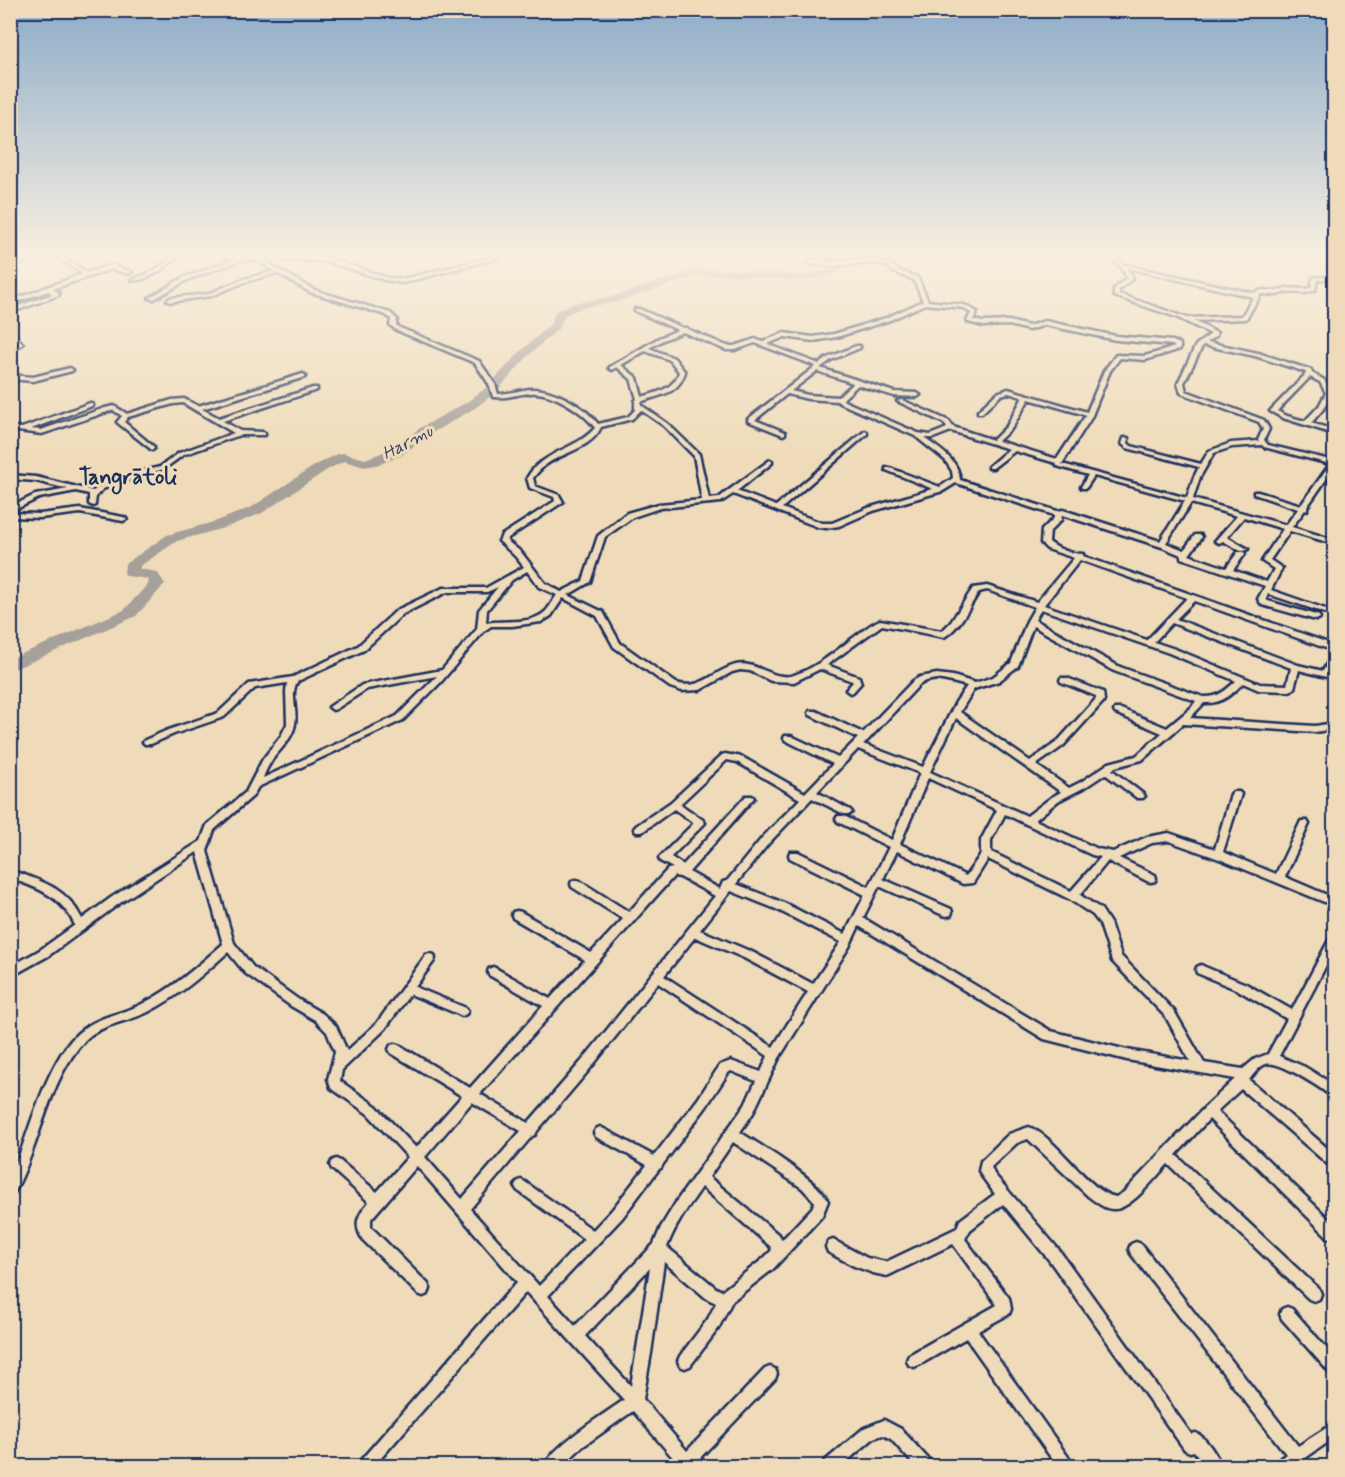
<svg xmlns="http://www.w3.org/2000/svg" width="1345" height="1477" font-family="Mynerve,sans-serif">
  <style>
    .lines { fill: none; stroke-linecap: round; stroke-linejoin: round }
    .river { fill: #a6a09a; fill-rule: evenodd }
    .minor-casing { stroke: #1b2f5e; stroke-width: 5 }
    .minor { fill: #efdbb9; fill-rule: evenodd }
    .labels { text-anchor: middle; stroke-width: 6; stroke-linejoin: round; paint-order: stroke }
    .far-water-label { font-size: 18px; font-style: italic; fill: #37466a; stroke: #efdbb9 }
    .far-district-label { font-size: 22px; font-weight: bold; fill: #1b2f5e; stroke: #efdbb9 }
  </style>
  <rect width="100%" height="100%" fill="#efdbb9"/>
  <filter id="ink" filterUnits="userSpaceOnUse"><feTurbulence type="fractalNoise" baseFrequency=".0167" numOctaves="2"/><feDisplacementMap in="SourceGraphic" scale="12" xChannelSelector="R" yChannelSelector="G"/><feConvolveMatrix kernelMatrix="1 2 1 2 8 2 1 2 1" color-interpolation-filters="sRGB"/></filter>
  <g filter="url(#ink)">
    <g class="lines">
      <!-- river -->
      <polygon class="river" points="852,256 867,256 851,262 834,275 803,281 723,275 696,276 617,302 581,308 565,315 559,328 529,355 495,393 475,408 430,434 402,455 380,464 365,467 344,461 327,470 262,513 227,527 177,541 140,566 140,569 157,572 165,584 136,616 10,671 10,659 124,610 149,583 147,579 127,576 124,573 125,564 167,535 217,521 252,507 317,464 338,454 343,453 365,459 392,449 420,428 467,402 487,387 521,351 550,325 556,311 574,303 611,297 695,270 723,269 803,275 827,270 843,258"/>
      <!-- minor casing -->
      <g class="minor-casing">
        <g id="minor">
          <polygon points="34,256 41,256 10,266 10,263"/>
          <polygon points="56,256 61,256 87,273 112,265 132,272 129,274 112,269 53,289 59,293 59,295 10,313 10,309 53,294 48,291 10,304 10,301 82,274"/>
          <path d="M173 256H178C167 266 147 283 132 280L154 271Z"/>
          <path d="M225 256 326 257 388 278 403 279 495 256H501V257L403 283 385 280 326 261 262 260 314 290 390 313 397 319 396 325 400 328 479 361 495 384 498 394C509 394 520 390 531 389 553 388 586 407 598 424L628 417 635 410V401L637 399 631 379 617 367 612 370 609 368 610 367 659 338 678 330 635 311V309H639L683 328H687V329L727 346H734L755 339 762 342 784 333 813 337 834 334 886 318 923 301 914 280 894 272 887 266 873 263 830 266 812 264 809 262 810 261 827 256H833V257L819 261 830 262 873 259 891 264 898 270 918 278 928 301 964 305 977 312 973 320 983 322 1009 321 1029 326 1045 321 1116 336 1173 341 1180 344V349L1145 360 1120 358 1110 371 1091 418 1062 464 1187 498 1194 477 1199 467 1127 448 1122 444 1124 438H1128V443L1131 446 1201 464 1209 451 1231 443 1259 441 1258 440 1263 429 1259 422 1181 393 1178 383 1196 345 1211 334 1176 317 1114 296V289L1127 278 1121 267 1109 256H1114L1125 265 1253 293 1262 290 1277 291 1286 288 1305 289 1311 288 1313 278 1334 276V278L1317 280 1315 290 1305 293 1286 292 1277 295 1261 294 1246 319 1194 321 1217 333 1216 336 1207 342 1258 353 1311 370 1312 373 1324 380 1332 393 1324 408 1311 423 1334 430V434L1283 418 1270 411 1305 375 1306 372 1255 356 1203 345 1184 383 1186 391 1264 420 1269 429 1264 440 1268 445 1334 461V468L1307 507V510H1305L1292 527 1334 540V544L1290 531 1270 560 1282 568 1271 590 1334 612V616L1268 594 1266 599 1268 601 1319 616 1320 618 1316 620 1262 605 1258 599 1265 586 1181 558V555L1162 547 1062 515 1061 520 1050 531 1049 542C1057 549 1072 554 1083 554V556L1334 645V650H1331L1194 601 1176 619 1298 665 1323 671 1331 656 1334 655V665L1331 673H1334V679L1299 670 1294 688 1290 691 1259 690 1243 683C1231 695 1222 704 1204 703L1190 718 1315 726 1334 723V729L1315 732 1183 724 1142 760 1115 767 1112 770 1143 794 1145 796 1143 798H1137L1105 774 1087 786 1058 801 1035 820 1098 849 1113 852 1147 837 1169 833 1215 849 1231 794 1233 792H1239L1241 794 1223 852 1276 874 1301 821H1307L1309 824 1285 877 1334 898V906L1222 860 1169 841 1152 843 1119 858 1155 875 1156 878 1155 881 1151 882 1147 881 1108 861 1080 895 1101 909 1110 923 1121 956 1174 1011 1204 1063 1243 1069 1255 1059 1268 1054 1287 1019 1238 990 1197 973 1196 970 1197 967 1201 965 1205 967 1246 984 1292 1010 1330 938 1334 937V950L1279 1056 1305 1067 1334 1085V1096L1330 1095C1319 1087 1279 1060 1266 1064 1259 1066 1253 1075 1249 1080L1334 1154V1168L1330 1166 1241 1089 1217 1111 1334 1224V1239L1329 1238 1209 1119 1176 1155 1319 1289 1321 1294 1319 1299 1314 1301 1309 1299 1168 1164C1157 1175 1130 1211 1113 1209 1104 1209 1095 1201 1088 1196L1028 1139 1017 1143 991 1167 994 1174 1059 1250 1191 1434 1196 1433C1205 1436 1218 1457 1221 1466H1205L1194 1451 1190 1452 1185 1450 1049 1260 1003 1204 970 1230 965 1239 1009 1298 1011 1309 1009 1314 978 1331 1071 1461 1073 1466H1057L966 1338 919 1365 914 1367 909 1365 907 1360 909 1355 997 1305 953 1244 887 1276 873 1273 854 1266 828 1252 826 1247 828 1242 833 1240 867 1258 886 1262 957 1228 960 1220 995 1194 981 1175 979 1171 981 1161 1009 1134 1029 1127C1058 1138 1089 1193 1116 1197L1124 1192 1205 1107 1235 1079 1127 1060 1044 1039 859 926 849 947 779 1058 753 1113 740 1132C761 1146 819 1180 828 1201L822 1216 773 1269 732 1301 718 1329 690 1366 685 1368 680 1366 678 1361 680 1356 708 1319 716 1303 706 1298 664 1262 651 1353 643 1399 687 1451 765 1369 770 1367 775 1369 777 1374 775 1379 696 1462 697 1466H680L633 1411 582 1447 562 1466H545C551 1447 606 1413 624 1400L526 1292 374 1466H358L360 1461 517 1282 417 1166 371 1219V1227L428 1284 430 1289 428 1294 423 1296 418 1294 363 1240C353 1224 358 1215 369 1202L332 1169 330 1165 332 1161 336 1159 340 1161 377 1192 408 1157 368 1114 331 1088 328 1079 335 1052 327 1032 315 1020 291 1006 245 973 228 952C204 974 178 997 148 1012 128 1022 101 1024 85 1040 48 1079 40 1147 14 1193L10 1195C10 1189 9 1182 10 1176 12 1169 18 1159 21 1151 33 1117 53 1050 83 1029 100 1016 123 1014 142 1004 172 989 198 966 223 944L197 852 120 903 48 956 10 977V967L40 950 75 925C60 895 40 889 10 878V870C42 881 67 888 82 919L112 897 201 841 207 825 246 792 263 759 281 736 287 724 286 691 287 683 255 688 224 717 174 734 151 744H145L143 742 145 740 168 730 218 713 249 684 293 677 358 646 397 610 443 588H486L524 567 515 556 499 541 502 535 555 501 554 497 530 488 527 478C531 471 536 465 543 461 560 448 580 445 595 428 583 411 551 391 530 393 517 394 506 399 493 397L489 384 475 363 396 330 390 325 391 319 386 315 310 292 277 273 245 282 211 296 170 302 167 300 170 298 208 294 241 280 274 271 256 260 244 259 187 280 154 299 149 298 183 278 237 258H227ZM1127 268 1253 297 1254 296 1242 316 1187 318 1119 294V290L1133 278ZM925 304 963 308 971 313 967 321 968 322 983 326 1009 325 1029 330 1045 325 1116 340 1172 345 1175 347 1145 356 1116 355 1104 371 1087 412 1008 389 997 393 978 411V413H982L1001 395 1008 393 1023 397 1007 426 993 440 953 427 949 421 902 400 897 401 944 423 947 428 930 435 918 433 844 401 843 399 858 385 894 396 917 397 920 395 917 393 894 392 820 368 831 360 860 348V346H856L827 358 819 364 767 344 785 337 813 341 837 337 890 320ZM683 332 726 350H735L755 343 816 366 748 419V421L783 435 785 434V432L755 420 787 394 808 399 837 401 840 403 915 436 945 460 952 471 953 478 940 487 890 468H886V470L933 489 868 508 832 523H822L782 508 867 434V432L865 431 776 506 737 491 772 463V461L770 460 729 490 719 498 709 499 699 454 668 424 641 405V402C660 394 678 395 685 372L674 358 649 348 663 340ZM645 351 670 360 679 372C674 389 658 392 642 397L637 378 621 365ZM817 371 853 383 852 385 838 397 808 395 791 391ZM1310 377 1320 382 1326 393 1319 406 1305 421 1287 416 1277 411ZM1029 399 1086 415 1057 459 998 441 1012 428ZM641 410 664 426 694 456 702 500 659 504 627 513 598 536 583 581 561 592 545 583 521 552 507 541 508 538 563 502 559 495 535 486 533 478C537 473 541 468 547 464 564 452 592 448 601 427L632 419ZM951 431 1009 449 989 466V468H993L1015 451 1056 463 1057 466 1088 475 1081 487 1082 488H1086L1094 476 1185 501 1160 541 1063 510 1057 511 960 480C959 460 939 449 924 438H933ZM1262 445 1264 447 1330 464 1301 505 1258 492H1254V494L1298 509 1286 525 1193 499 1200 477 1214 453 1232 447ZM956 483 1054 515V518L1042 530 1041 543 1047 549 1074 558 1037 602 987 586 973 588 951 622 942 631 880 620C872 623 864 630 857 635 838 649 817 668 794 675 773 682 756 660 736 665 713 671 701 691 676 683L620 643 603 612 568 595 590 582 605 537 633 517 660 508 721 502 733 494 818 527 826 528 839 526 873 511 943 491ZM1191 503 1237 516 1215 541 1219 543 1223 541 1241 551H1244L1248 549 1227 537 1244 517 1283 529 1262 561 1274 569 1267 582 1233 570 1245 554 1244 552H1238L1226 568 1189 555 1202 537 1201 535H1195L1184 550 1166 543ZM1080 560 1187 598 1147 640 1044 605ZM527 571 539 587 557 595C553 600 550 607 546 611 531 626 504 619 486 623L487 610 512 580ZM498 587 479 610 477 629 442 670 362 685 329 707 333 710 336 709 367 689 437 676 397 716 263 778C265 772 268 766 272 760 280 749 293 738 295 724 298 710 289 693 298 681L364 650 403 614 447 592H487ZM987 590 1035 607 1027 621 1011 663 993 677 975 683 953 676 937 674 920 677 913 681 863 733 816 711H810L809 713 810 715 858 738 838 758 791 736H785L784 738 785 740 833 764 805 793 742 757 725 754 722 755 671 802 636 826 634 829 636 832H642L674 809 694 823 659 858 660 861 673 868 668 869 629 912 580 881 576 880 572 881 571 884 572 887 623 919 591 953 521 912 517 911 513 912 512 915 513 918 585 960 550 999 497 969 493 967 489 969 488 972 489 975 543 1006 470 1088 399 1045 395 1044 391 1045 389 1049 391 1053 462 1096 416 1148 376 1106 340 1081 342 1070 385 1029 410 994 458 1014 462 1016 466 1014 468 1011 466 1008 415 987 434 961 435 958 434 955 430 954 426 955 377 1023 347 1051 336 1026 323 1014 299 1000 253 967 234 943 207 851 214 830 253 796 258 787 403 720 441 682 484 631 491 626H512L541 622 551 616 563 598 597 616 614 647 670 687 682 691 700 690 732 672 740 670 750 671 771 681 794 682 820 669 852 681 853 682 846 690 850 693 853 692 861 683 859 677 827 665 882 625 944 637C960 628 969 607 979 592ZM1041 609 1169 653 1236 681C1225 691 1218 698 1203 697L1120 667 1035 620ZM1172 623 1291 668 1287 685 1260 684 1175 649 1154 642ZM1033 626 1114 671 1196 701 1191 708 1167 728 1121 709H1115L1114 711 1115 713 1162 733 1136 756 1109 763 1081 782 1069 788 1036 765 1063 746 1103 702 1104 700 1103 692 1067 678H1061L1060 680 1061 682 1096 696V699L1057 742 1030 761 960 712 974 689 999 681 1018 666ZM937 679 952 682 967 686 956 702 923 767 863 744 868 740 919 685 926 681ZM956 718 1061 792 1052 797 1027 816 930 772ZM858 749 920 773 892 840 844 816H838L836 819 838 822 889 847 869 887 798 852H790L789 855 790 858 865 895 845 934 784 903 736 884 768 844 812 798 844 814H850L852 812 850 810 817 792ZM727 760 737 762 800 799 762 838 727 881 723 882 720 889 689 872 752 800 754 798 752 796H746L683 865 671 857 705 823 703 820 680 804ZM928 778 997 810 981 840V854L966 876 900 844ZM1005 814 1092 855 1101 857 1071 891 991 852V840ZM897 851 963 884 973 883 988 859 1069 899 1093 915 1100 924 1112 961 1166 1017 1190 1061 1127 1050 1051 1031 863 918 879 886 943 915 947 916 951 915 952 912 951 909 883 879ZM674 876 680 877 715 896 581 1062 528 1123 480 1094ZM731 891 776 909 841 942 813 984 752 952 700 930ZM695 937 744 958 808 992 773 1047 664 976ZM658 983 768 1056 761 1072 731 1061 720 1065 698 1099 654 1156 604 1129 600 1127 596 1129 594 1133 596 1137 647 1165 612 1210 593 1230 525 1182 521 1180 517 1182 515 1186 517 1190 584 1239 539 1286 470 1209 532 1136 535 1135 537 1131 589 1070ZM731 1071 756 1081 745 1105 678 1199 661 1227 654 1244 575 1326 548 1296 622 1218 659 1169 661 1168 663 1164 706 1107 728 1073ZM472 1102 521 1131 462 1199 425 1157ZM733 1142 802 1188 815 1202 812 1208 782 1240 780 1236 709 1177ZM702 1187 770 1246 772 1250 763 1259 722 1291 716 1288 667 1247C675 1225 689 1206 702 1187ZM650 1268 631 1386 585 1336Z"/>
          <polygon points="10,289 14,291 13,292 10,292"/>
          <polygon points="10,330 23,344 10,351 10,347 17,343 10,336"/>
          <polygon points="70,368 73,370 72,371 33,381 10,379 10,375 33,377"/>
          <polygon points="303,374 305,375 305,377 202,409 219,418 313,388 317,388 317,390 223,421 240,431 263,432 265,433 265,435 240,435 183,455 164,469 143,475 103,489 96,496 95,505 93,506 89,504 89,494 76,491 39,498 10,512 10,507 35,495 68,489 36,481 10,479 10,475 36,477 93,491 99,487 139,472 160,467 179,453 234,433 183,403 173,404 128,417 124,422 154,447 154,449 152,450 118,423 117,422 122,416 113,410 42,434 10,430 10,426 22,428 90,403 93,405 92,406 31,429 41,430 105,408 114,406 127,414 172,400 184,399 198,406"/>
          <polygon points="14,444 16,445 16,447 10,449 10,445"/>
          <polygon points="80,509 123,517 127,519 123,521 80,513 40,518 10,517 10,513 40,514"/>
          <polygon points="1136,1242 1141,1244 1298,1446 1334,1423 1334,1438 1294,1466 1275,1466 1277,1461 1286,1454 1131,1254 1129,1249 1131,1244"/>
          <polygon points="1287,1307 1292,1309 1334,1357 1334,1374 1329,1372 1282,1319 1280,1314 1282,1309"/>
          <polygon points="884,1420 901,1429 930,1461 932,1466 915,1466 891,1439 883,1435 874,1438 841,1466 823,1466 825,1461 864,1428"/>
        </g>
      </g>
      <!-- minor -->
      <use href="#minor" class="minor"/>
    </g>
  </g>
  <!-- sky -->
  <linearGradient id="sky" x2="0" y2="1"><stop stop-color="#8dacc9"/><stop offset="0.55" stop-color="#f8efe0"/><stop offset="1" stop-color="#f8efe0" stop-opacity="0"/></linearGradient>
  <rect width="1345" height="462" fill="url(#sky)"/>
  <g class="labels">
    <!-- far-water labels -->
    <g class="far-water-label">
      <text transform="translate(407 442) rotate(-28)" y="6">Harmu</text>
    </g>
    <!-- far-district labels -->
    <g class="far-district-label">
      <text x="128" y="484">Tangrātoli</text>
    </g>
  </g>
  <!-- margin -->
  <rect width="1345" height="1477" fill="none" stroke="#efdbb9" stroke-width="36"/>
  <rect x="18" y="18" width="1309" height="1441" fill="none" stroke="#1b2f5e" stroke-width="2" filter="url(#ink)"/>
</svg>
